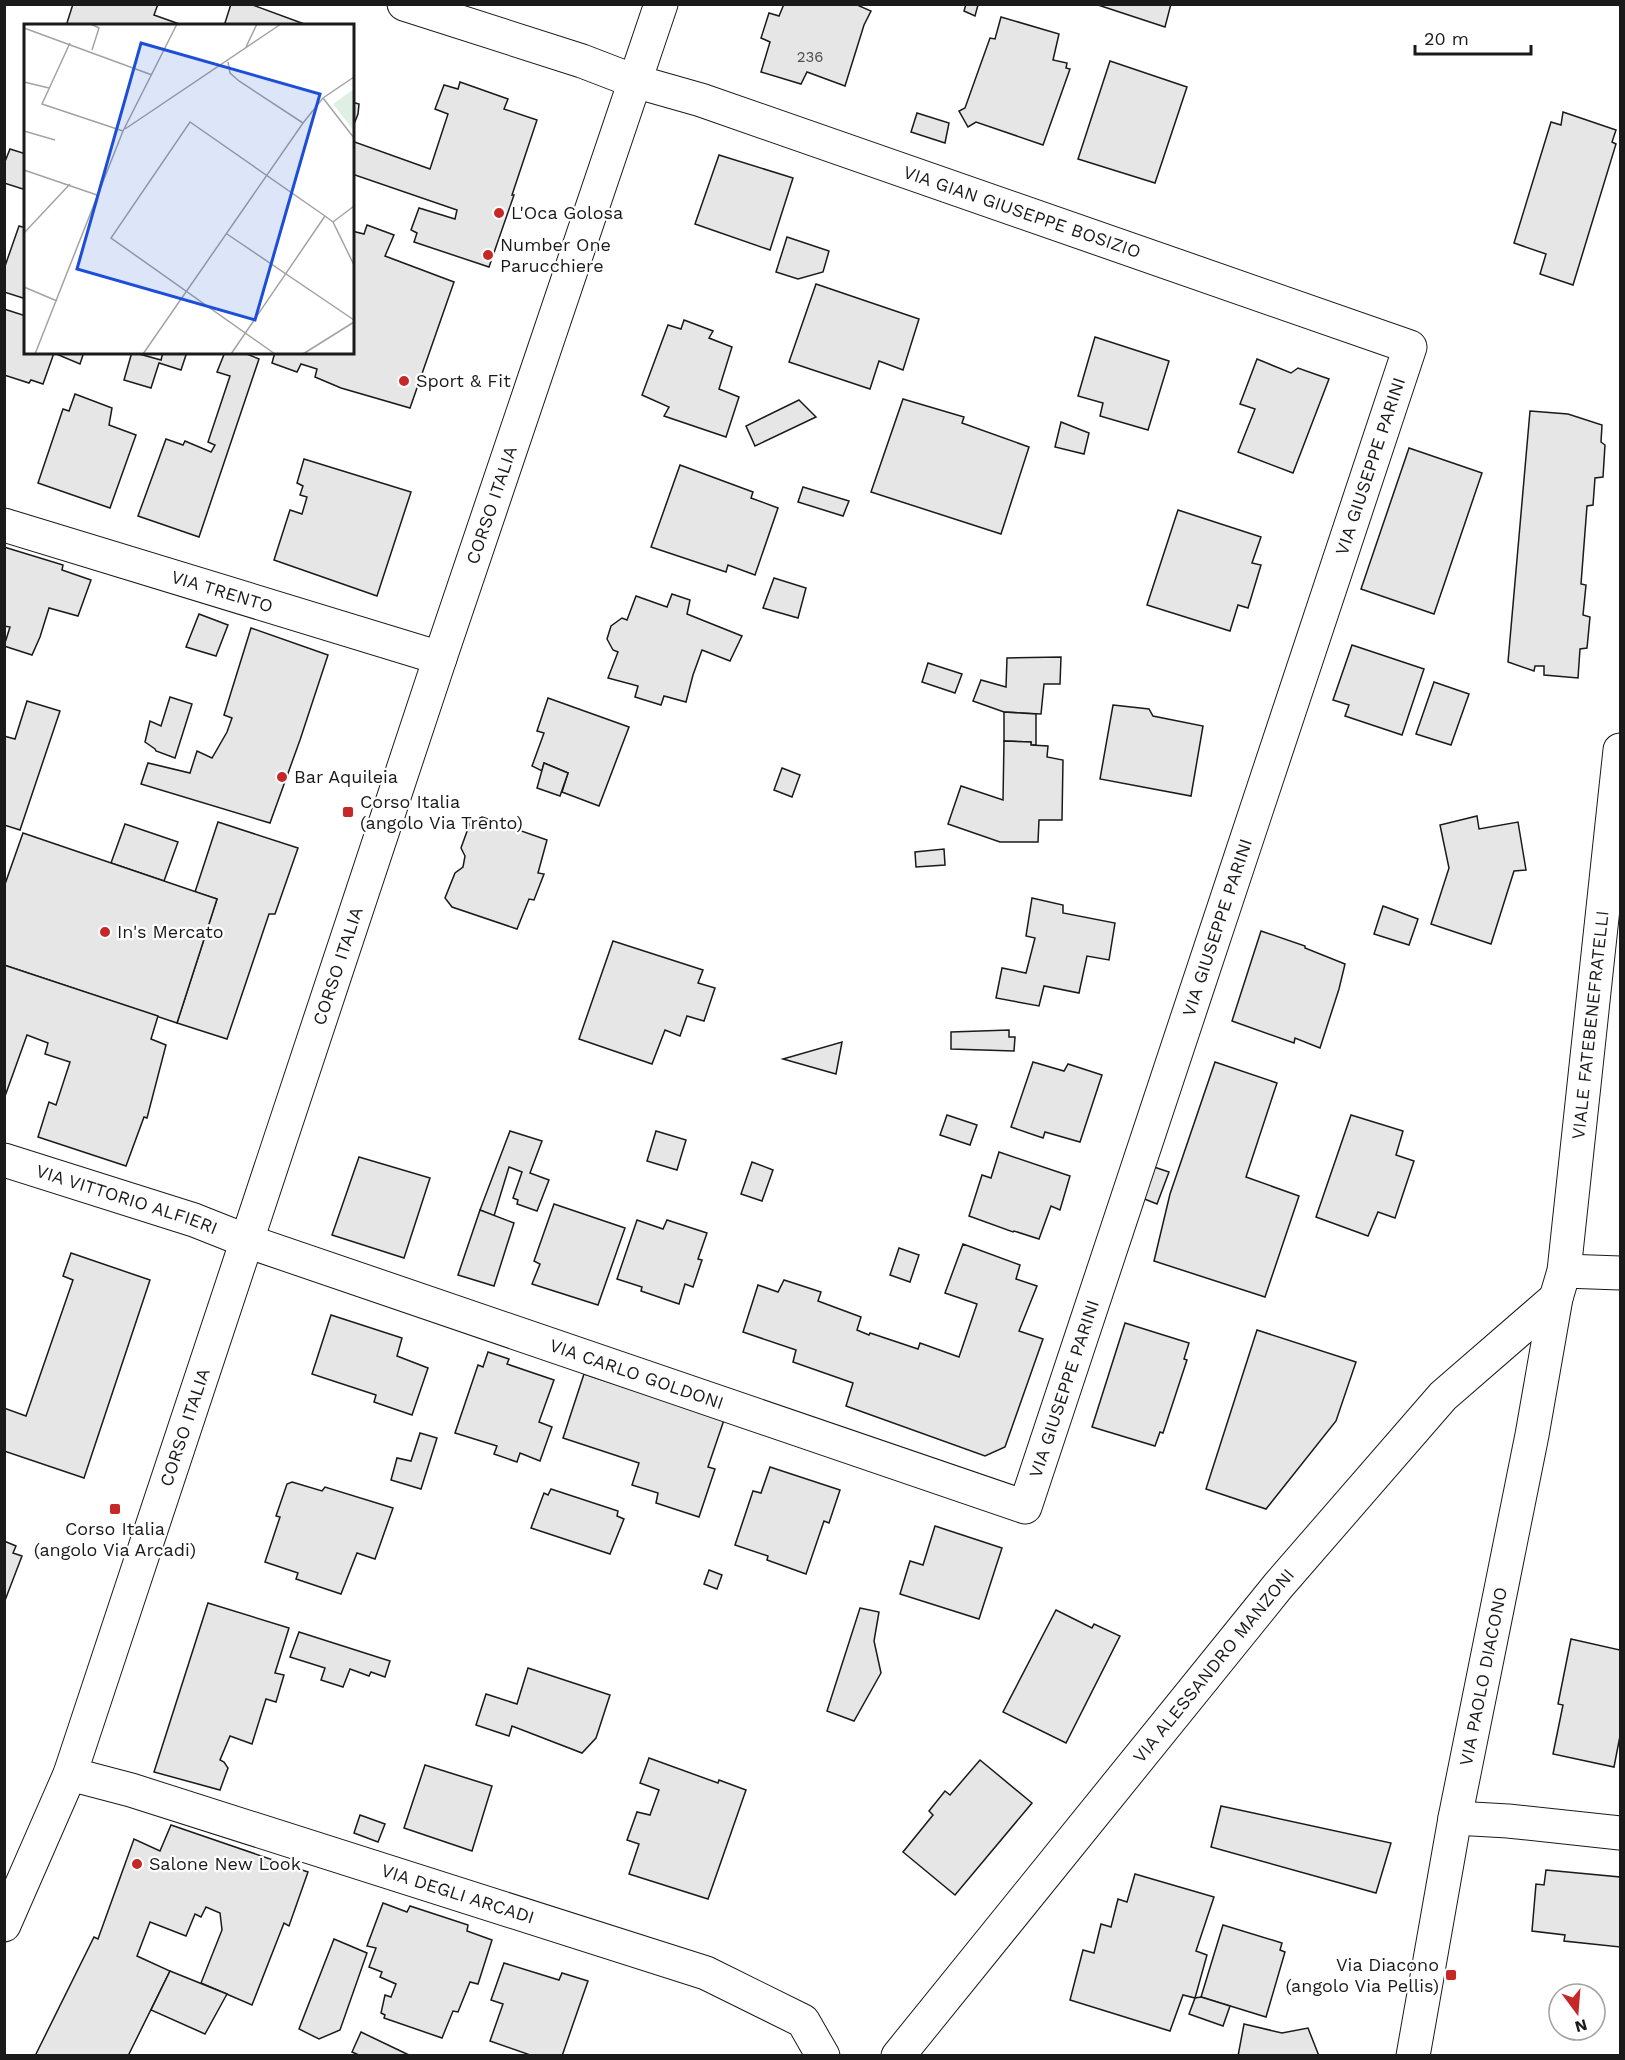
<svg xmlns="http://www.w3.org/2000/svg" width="1625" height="2060" font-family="'Work Sans',sans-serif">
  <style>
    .building { fill: #e6e6e6; stroke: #1a1a1a; stroke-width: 1.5 }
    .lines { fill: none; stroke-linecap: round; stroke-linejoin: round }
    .minor-casing { stroke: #1a1a1a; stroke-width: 35 }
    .tertiary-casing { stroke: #1a1a1a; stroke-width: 35 }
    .secondary-casing { stroke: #1a1a1a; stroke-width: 35 }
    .minor { stroke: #fff; stroke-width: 33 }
    .tertiary { stroke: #fff; stroke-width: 33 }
    .secondary { stroke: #fff; stroke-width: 33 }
    .poi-dot { fill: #c62828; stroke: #fff; stroke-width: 2 }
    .labels { text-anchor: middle; stroke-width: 4.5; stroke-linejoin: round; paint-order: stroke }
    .number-label { font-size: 15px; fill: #4d4d4d }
    .street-label { font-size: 18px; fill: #1a1a1a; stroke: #fff }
    .poi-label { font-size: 18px; fill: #1a1a1a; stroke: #fff; text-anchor: start }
    .inset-road { fill: none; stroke: #a3a3a3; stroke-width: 1.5 }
    .view { fill: #1d4ed8; fill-opacity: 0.15; stroke: #1d4ed8; stroke-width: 3 }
    .inset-edge { fill: none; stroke: #1a1a1a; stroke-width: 3 }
  </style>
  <rect width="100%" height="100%" fill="#fff"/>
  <!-- building -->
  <g class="building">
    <polygon points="73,4 158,4 154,15 185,26 66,26"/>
    <polygon points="231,4 250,4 307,25 224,26"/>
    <polygon points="784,4 855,4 871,11 864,25 845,86 807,72 801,84 761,72 770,42 761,38 769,13 779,16"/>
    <polygon points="966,4 978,5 975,16 964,11"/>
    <polygon points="1095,4 1171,4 1165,27"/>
    <polygon points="1001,17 1059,34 1053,60 1067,63 1066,68 1070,69 1043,145 976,122 968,127 959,111 965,108 990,38 995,39"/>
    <polygon points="1110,61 1187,87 1155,183 1078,159"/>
    <polygon points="460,82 508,99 504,109 537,120 512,195 514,195 489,267 414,242 417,233 411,230 419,208 455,219 457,210 352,174 352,141 430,169 448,114 435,109 444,85 458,89"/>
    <polygon points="352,102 359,104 358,114 352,129"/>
    <polygon points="1563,112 1616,130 1612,142 1616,144 1573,285 1540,274 1546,254 1514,243 1551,122 1561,125"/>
    <polygon points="917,113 949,123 945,143 911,132"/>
    <polygon points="10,149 26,154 26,190 4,183 4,164"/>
    <polygon points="719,155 793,178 770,250 695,224"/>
    <polygon points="367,225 394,235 385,256 454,282 410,408 341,388 315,377 317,369 301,364 297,372 272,363 275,352 352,352 352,231 364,234"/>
    <polygon points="19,226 26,228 26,299 4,292 4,269"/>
    <polygon points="787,237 829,251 823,272 798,279 776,272"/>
    <polygon points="816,284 919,319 903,370 879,361 870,389 789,362"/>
    <polygon points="4,309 26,316 26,352 84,352 80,364 54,353 43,384 31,380 29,383 4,375"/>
    <polygon points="684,320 713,331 709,338 732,347 719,389 739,397 726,437 664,416 669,407 642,395 668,325 681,329"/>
    <polygon points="1095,337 1169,361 1148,430 1100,416 1103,403 1078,396"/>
    <polygon points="132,352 161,360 163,352 187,352 181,370 159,363 151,388 124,380"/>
    <polygon points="225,352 242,352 259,359 199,537 138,516 166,439 183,445 185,441 211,452 215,445 208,442 230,376 217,372"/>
    <polygon points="1257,359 1291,373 1298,368 1329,379 1293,473 1238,452 1255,409 1240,404"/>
    <polygon points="75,394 112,408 109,425 136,435 110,508 38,483 63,409 69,411"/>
    <polygon points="903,399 964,417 962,423 1029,447 1001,534 871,492"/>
    <polygon points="799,400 816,417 755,446 746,426"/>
    <polygon points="1530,411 1568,414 1602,425 1601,442 1605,445 1603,477 1595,478 1593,505 1587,506 1581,584 1586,585 1583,615 1590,617 1587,648 1580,649 1578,678 1544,675 1544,666 1535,666 1534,671 1508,662"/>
    <polygon points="1061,422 1089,433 1084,454 1055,447"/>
    <polygon points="1409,448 1482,473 1434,614 1361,589"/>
    <polygon points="304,459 411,492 377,596 274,560 290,510 302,514 307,497 300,495 303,486 297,483"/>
    <polygon points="680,465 753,492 751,498 778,508 755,575 728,565 726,572 651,547"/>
    <polygon points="803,487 849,501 843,516 798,502"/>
    <polygon points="1178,510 1261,537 1252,563 1261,565 1248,608 1238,605 1230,631 1147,605"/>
    <polygon points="4,547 63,565 62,570 91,580 78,616 49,608 40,637 32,655 4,646 10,627 4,626"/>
    <polygon points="774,578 806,588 798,618 763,608"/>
    <polygon points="672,594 690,600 687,614 742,636 730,661 702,650 693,675 686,702 664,696 661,705 635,697 638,686 608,678 618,652 613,650 607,639 611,626 622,618 627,620 636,596 667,607"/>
    <polygon points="199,614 228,625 216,656 186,647"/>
    <polygon points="251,628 328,655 300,740 270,823 141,784 148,763 190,773 197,751 212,758 227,732 232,718 224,715"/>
    <polygon points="1352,645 1424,669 1402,735 1345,716 1349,705 1333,700"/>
    <polygon points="1061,657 1060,684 1044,684 1041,714 1004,712 973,701 981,680 1006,687 1007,658"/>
    <polygon points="928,663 962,674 955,693 922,682"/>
    <polygon points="1434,682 1469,694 1451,745 1416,734"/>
    <polygon points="170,697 192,704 175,758 156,751 155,749 145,742 150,721 161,726"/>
    <polygon points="548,698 629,727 599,806 562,792 568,773 544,763 542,771 532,766 544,733 537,731"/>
    <polygon points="27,701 60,711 20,830 4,825 4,736 15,739"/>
    <polygon points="1113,705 1149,709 1153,716 1203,726 1191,796 1100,779"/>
    <polygon points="1004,712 1036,714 1036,745 1031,745 1031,742 1004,741"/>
    <polygon points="1004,741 1031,742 1031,745 1048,746 1047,757 1063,760 1062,820 1039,820 1038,842 1000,842 948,824 961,786 1003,800"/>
    <polygon points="544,763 568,773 560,796 537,788"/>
    <polygon points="782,768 800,775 792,797 774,790"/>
    <polygon points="1477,816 1479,829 1518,822 1526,870 1514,871 1491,944 1431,924 1449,868 1440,825"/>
    <polygon points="482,817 547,840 538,873 544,874 534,900 529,899 517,929 452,907 445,898 455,873 463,867 465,856 461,848 470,823"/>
    <polygon points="218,822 298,848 275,914 269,914 227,1039 177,1023 217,899 195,892"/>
    <polygon points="125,824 178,842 164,881 111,863"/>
    <polygon points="23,833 217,899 177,1023 4,965 4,887"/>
    <polygon points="944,849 945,865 916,867 915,852"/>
    <polygon points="1032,898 1063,905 1063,913 1115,923 1109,960 1087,956 1079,993 1044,986 1039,1006 996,998 1002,968 1026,973 1035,938 1026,936"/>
    <polygon points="1383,906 1418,919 1409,945 1374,934"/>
    <polygon points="1261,931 1305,946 1305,948 1345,964 1339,989 1320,1048 1295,1038 1294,1043 1232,1021"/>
    <polygon points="613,941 703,970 698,983 715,988 704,1021 687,1016 680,1036 665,1030 652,1064 579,1039"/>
    <polygon points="4,965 158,1016 151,1039 166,1045 147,1118 144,1117 126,1166 38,1137 49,1102 56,1105 70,1062 45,1054 48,1043 27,1035 4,1099"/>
    <polygon points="1009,1030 1009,1037 1015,1037 1014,1051 951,1049 951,1032"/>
    <polygon points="842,1042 836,1074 783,1059"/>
    <polygon points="1033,1062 1064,1071 1068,1064 1102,1075 1080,1142 1045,1132 1043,1138 1011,1127"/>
    <polygon points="1215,1062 1277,1083 1246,1177 1299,1196 1265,1297 1154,1261 1170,1194"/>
    <polygon points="947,1115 977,1125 970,1145 940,1135"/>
    <polygon points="1351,1115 1403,1131 1396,1155 1414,1161 1395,1218 1378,1212 1368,1236 1316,1217"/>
    <polygon points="510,1131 542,1141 530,1173 549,1180 537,1211 517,1204 518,1200 513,1198 522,1172 509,1167 494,1216 480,1210"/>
    <polygon points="656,1131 686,1140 677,1170 647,1161"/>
    <polygon points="999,1152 1070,1176 1060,1210 1051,1206 1039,1239 1014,1231 1013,1232 969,1216 982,1175 991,1178"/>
    <polygon points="359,1157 430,1178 404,1258 332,1235"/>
    <polygon points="752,1162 773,1170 762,1201 741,1194"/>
    <polygon points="1154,1167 1169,1172 1157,1204 1142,1198"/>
    <polygon points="554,1204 625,1228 598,1305 532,1284 540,1264 534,1261"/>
    <polygon points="480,1210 514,1223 494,1286 458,1275"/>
    <polygon points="637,1220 663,1229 667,1220 707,1233 698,1259 702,1260 693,1287 685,1284 679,1304 641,1291 642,1287 617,1279"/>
    <polygon points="963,1244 1020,1265 1016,1279 1037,1286 1019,1331 1043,1339 1005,1447 985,1456 846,1406 853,1383 793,1362 796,1350 743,1332 758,1285 778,1292 784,1280 821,1292 818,1301 861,1317 857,1330 869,1335 870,1333 918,1349 920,1343 959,1357 977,1304 945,1293"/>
    <polygon points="899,1248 919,1255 910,1282 890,1275"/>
    <polygon points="71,1253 150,1280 84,1478 4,1451 4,1408 26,1416 73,1280 63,1276"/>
    <polygon points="331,1315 402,1338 397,1356 428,1368 412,1415 374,1402 376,1395 312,1374"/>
    <polygon points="1125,1323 1189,1343 1184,1359 1187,1360 1163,1433 1160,1432 1155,1446 1092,1427"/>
    <polygon points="1257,1330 1356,1362 1336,1421 1266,1509 1206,1489"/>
    <polygon points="488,1352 509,1359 507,1364 554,1380 539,1422 552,1427 540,1461 520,1453 517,1462 494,1454 497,1446 455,1433 478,1365 483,1367"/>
    <polygon points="584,1374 724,1420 708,1467 715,1469 699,1517 656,1503 658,1493 632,1485 639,1463 563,1438"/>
    <polygon points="420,1433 437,1438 421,1489 391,1480 397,1458 411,1461"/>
    <polygon points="770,1467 840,1490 829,1523 824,1521 806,1574 767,1560 768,1556 735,1545 753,1491 761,1493"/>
    <polygon points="292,1482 322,1491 325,1487 393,1508 375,1559 357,1553 341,1594 296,1579 298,1573 265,1562 280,1517 276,1516 287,1484"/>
    <polygon points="551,1489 618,1511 617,1516 624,1519 610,1554 531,1528 544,1493 548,1495"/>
    <polygon points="935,1526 1002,1548 979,1619 900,1594 910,1561 923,1565"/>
    <polygon points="4,1541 16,1546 13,1553 22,1556 4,1603"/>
    <polygon points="709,1570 722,1575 717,1589 704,1584"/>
    <polygon points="208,1603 289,1628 275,1673 284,1675 276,1702 266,1699 252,1744 230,1736 220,1760 224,1762 228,1768 220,1790 154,1772"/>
    <polygon points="860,1608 879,1612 874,1641 881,1673 854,1721 827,1711"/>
    <polygon points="1056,1610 1092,1628 1094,1624 1120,1636 1066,1743 1003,1712"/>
    <polygon points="299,1632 390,1661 385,1677 371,1672 369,1676 350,1669 343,1687 321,1680 325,1668 290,1657"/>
    <polygon points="1571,1639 1620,1650 1620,1736 1614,1767 1553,1754 1563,1705 1558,1704"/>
    <polygon points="528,1668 610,1695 596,1738 582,1753 512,1726 509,1736 476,1725 486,1694 517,1704"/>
    <polygon points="649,1758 718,1783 719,1780 746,1790 708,1899 629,1874 639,1844 627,1840 637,1812 650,1815 659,1790 640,1783"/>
    <polygon points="980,1760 1032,1803 955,1895 903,1852 933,1815 929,1811 945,1791 950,1795"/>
    <polygon points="425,1765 492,1786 472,1851 404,1828"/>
    <polygon points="1221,1806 1391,1843 1376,1893 1211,1847"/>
    <polygon points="360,1815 385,1824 378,1842 354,1833"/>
    <polygon points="171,1825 308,1872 289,1926 284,1923 252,2005 201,1983 222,1930 220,1913 206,1907 201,1917 195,1914 186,1936 150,1922 137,1956 170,1971 128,2056 35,2056 94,1937 98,1939 134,1839 160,1851"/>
    <polygon points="1546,1870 1620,1877 1620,1947 1564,1941 1565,1935 1532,1931 1536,1884 1544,1885"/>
    <polygon points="1135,1874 1214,1897 1196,1951 1207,1955 1195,1998 1183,1995 1170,2031 1070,2000 1083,1950 1094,1953 1101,1924 1111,1927 1118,1899 1127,1902"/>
    <polygon points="383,1903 407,1912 410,1906 468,1925 467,1931 492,1940 478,1984 470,1982 458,2012 453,2011 442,2038 384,2018 385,2015 381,2013 385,1995 391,1997 396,1984 380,1977 382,1972 369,1967 376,1948 367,1946"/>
    <polygon points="1223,1925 1282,1943 1280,1950 1285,1952 1266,2017 1201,1997"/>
    <polygon points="334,1939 367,1953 340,2030 319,2039 299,2029"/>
    <polygon points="504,1963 559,1980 562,1973 588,1981 562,2056 533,2056 490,2041 503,2004 491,2000"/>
    <polygon points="170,1971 227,1994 205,2034 151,2010"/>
    <polygon points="1201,1997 1230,2006 1223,2026 1189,2014 1195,1998"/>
    <polygon points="1244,2024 1282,2033 1308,2028 1319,2056 1238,2056"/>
    <polygon points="361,2032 411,2056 361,2056 352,2052"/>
  </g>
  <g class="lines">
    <!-- minor casing -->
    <g class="minor-casing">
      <g id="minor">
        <path id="s1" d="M4 525 440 658"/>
        <path id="s2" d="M4 1160 194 1220 247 1241 1025 1507 1410 347 701 100 634 81 582 61 404 4"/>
        <polyline points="1564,1271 1620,1273"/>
        <path id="s3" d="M70 1774 131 1790 706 1973 803 2021 823 2056"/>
        <polyline points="1455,1818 1508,1821 1620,1833"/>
        <path id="s4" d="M898 2056 1278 1586 1443 1396 1556 1298"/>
      </g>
    </g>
    <!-- tertiary casing -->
    <g class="tertiary-casing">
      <g id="tertiary">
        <path id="s5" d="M1413 2056 1455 1818 1532 1435 1556 1298 1564 1271 1620 750"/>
      </g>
    </g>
    <!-- secondary casing -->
    <g class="secondary-casing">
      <g id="secondary">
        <path id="s6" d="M4 1925 70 1774 440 658 661 4"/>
      </g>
    </g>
    <!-- minor -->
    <use href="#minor" class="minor"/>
    <!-- tertiary -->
    <use href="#tertiary" class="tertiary"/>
    <!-- secondary -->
    <use href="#secondary" class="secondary"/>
  </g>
  <!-- markers -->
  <g class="poi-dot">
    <circle cx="499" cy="213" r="6"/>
    <circle cx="488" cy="255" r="6"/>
    <circle cx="404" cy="381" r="6"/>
    <circle cx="282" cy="777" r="6"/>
    <rect x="342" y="806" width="12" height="12" rx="3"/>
    <circle cx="105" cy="932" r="6"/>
    <rect x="109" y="1503" width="12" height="12" rx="3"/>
    <circle cx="137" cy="1864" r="6"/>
    <rect x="1445" y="1969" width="12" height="12" rx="3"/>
  </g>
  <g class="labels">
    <!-- number labels -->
    <g class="number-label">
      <text x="810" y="62">236</text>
    </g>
    <!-- street labels -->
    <g class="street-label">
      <text transform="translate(1022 212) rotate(19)" y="6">VIA GIAN GIUSEPPE BOSIZIO</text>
      <text dy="6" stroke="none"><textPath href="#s2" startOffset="2175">VIA GIUSEPPE PARINI</textPath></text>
      <text dy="6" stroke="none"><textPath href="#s6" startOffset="1502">CORSO ITALIA</textPath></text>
      <text dy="6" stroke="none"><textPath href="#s1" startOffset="228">VIA TRENTO</textPath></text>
      <text dy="6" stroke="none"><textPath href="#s2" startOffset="1689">VIA GIUSEPPE PARINI</textPath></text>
      <text dy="6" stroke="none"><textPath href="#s6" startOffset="1016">CORSO ITALIA</textPath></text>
      <text dy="6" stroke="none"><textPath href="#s5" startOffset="1047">VIALE FATEBENEFRATELLI</textPath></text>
      <text dy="6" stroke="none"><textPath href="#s2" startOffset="129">VIA VITTORIO ALFIERI</textPath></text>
      <text dy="6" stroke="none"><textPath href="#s2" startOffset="668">VIA CARLO GOLDONI</textPath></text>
      <text dy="6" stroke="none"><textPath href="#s2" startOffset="1203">VIA GIUSEPPE PARINI</textPath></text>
      <text dy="6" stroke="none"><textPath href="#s6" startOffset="530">CORSO ITALIA</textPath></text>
      <text dy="6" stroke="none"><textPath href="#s4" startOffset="502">VIA ALESSANDRO MANZONI</textPath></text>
      <text dy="6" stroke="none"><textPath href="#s5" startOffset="386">VIA PAOLO DIACONO</textPath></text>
      <text dy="6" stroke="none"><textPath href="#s3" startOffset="406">VIA DEGLI ARCADI</textPath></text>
    </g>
    <!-- poi labels -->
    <g class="poi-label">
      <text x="511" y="219">L'Oca Golosa</text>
      <text x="500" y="251">Number One<tspan x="500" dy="21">Parucchiere</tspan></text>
      <text x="416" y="387">Sport &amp; Fit</text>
      <text x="294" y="783">Bar Aquileia</text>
      <text x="360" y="808">Corso Italia<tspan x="360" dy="21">(angolo Via Trento)</tspan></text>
      <text x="117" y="938">In's Mercato</text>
      <text x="115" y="1535" text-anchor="middle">Corso Italia<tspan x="115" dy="21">(angolo Via Arcadi)</tspan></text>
      <text x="149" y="1870">Salone New Look</text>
      <text x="1439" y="1971" text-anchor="end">Via Diacono<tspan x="1439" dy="21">(angolo Via Pellis)</tspan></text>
    </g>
  </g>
  <!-- overview -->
  <g transform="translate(24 24)">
    <rect width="330" height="330" fill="#fff"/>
    <path d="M330 65V107L309 80Z" fill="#e0efe3"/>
    <path class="inset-road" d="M67 0 75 4 68 26M0 4 128 51M46 19 18 80 99 107M222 23 233 0M204 38 206 49 215 57 279 99M0 58 25 64M299 74 330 114M101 105 257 0M0 107 31 116M0 146 73 171M309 198 330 182M0 209 46 160M203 210 330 296M0 263 33 277M11 330 99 107 153 0M119 330 279 99 299 74 330 53M207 330 301 192M251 330 87 214 166 98 301 192 309 198 330 241M279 330 330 298"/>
    <path class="view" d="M117 19 296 70 231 296 53 245Z"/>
    <rect width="330" height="330" class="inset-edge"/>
  </g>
  <!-- border -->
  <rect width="1625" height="2060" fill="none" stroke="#1a1a1a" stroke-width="12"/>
  <!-- north arrow -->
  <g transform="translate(1577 2012) rotate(164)"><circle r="28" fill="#ffffff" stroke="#a3a3a3" stroke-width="1.5"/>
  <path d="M0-4.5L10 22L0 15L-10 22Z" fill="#c62828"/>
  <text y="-9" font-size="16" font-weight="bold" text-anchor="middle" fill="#1a1a1a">N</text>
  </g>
  <!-- scale -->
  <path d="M1415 45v9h116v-9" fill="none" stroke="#1a1a1a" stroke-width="3"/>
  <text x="1424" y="45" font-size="18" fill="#1a1a1a" stroke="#ffffff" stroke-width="4.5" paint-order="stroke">20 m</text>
</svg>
